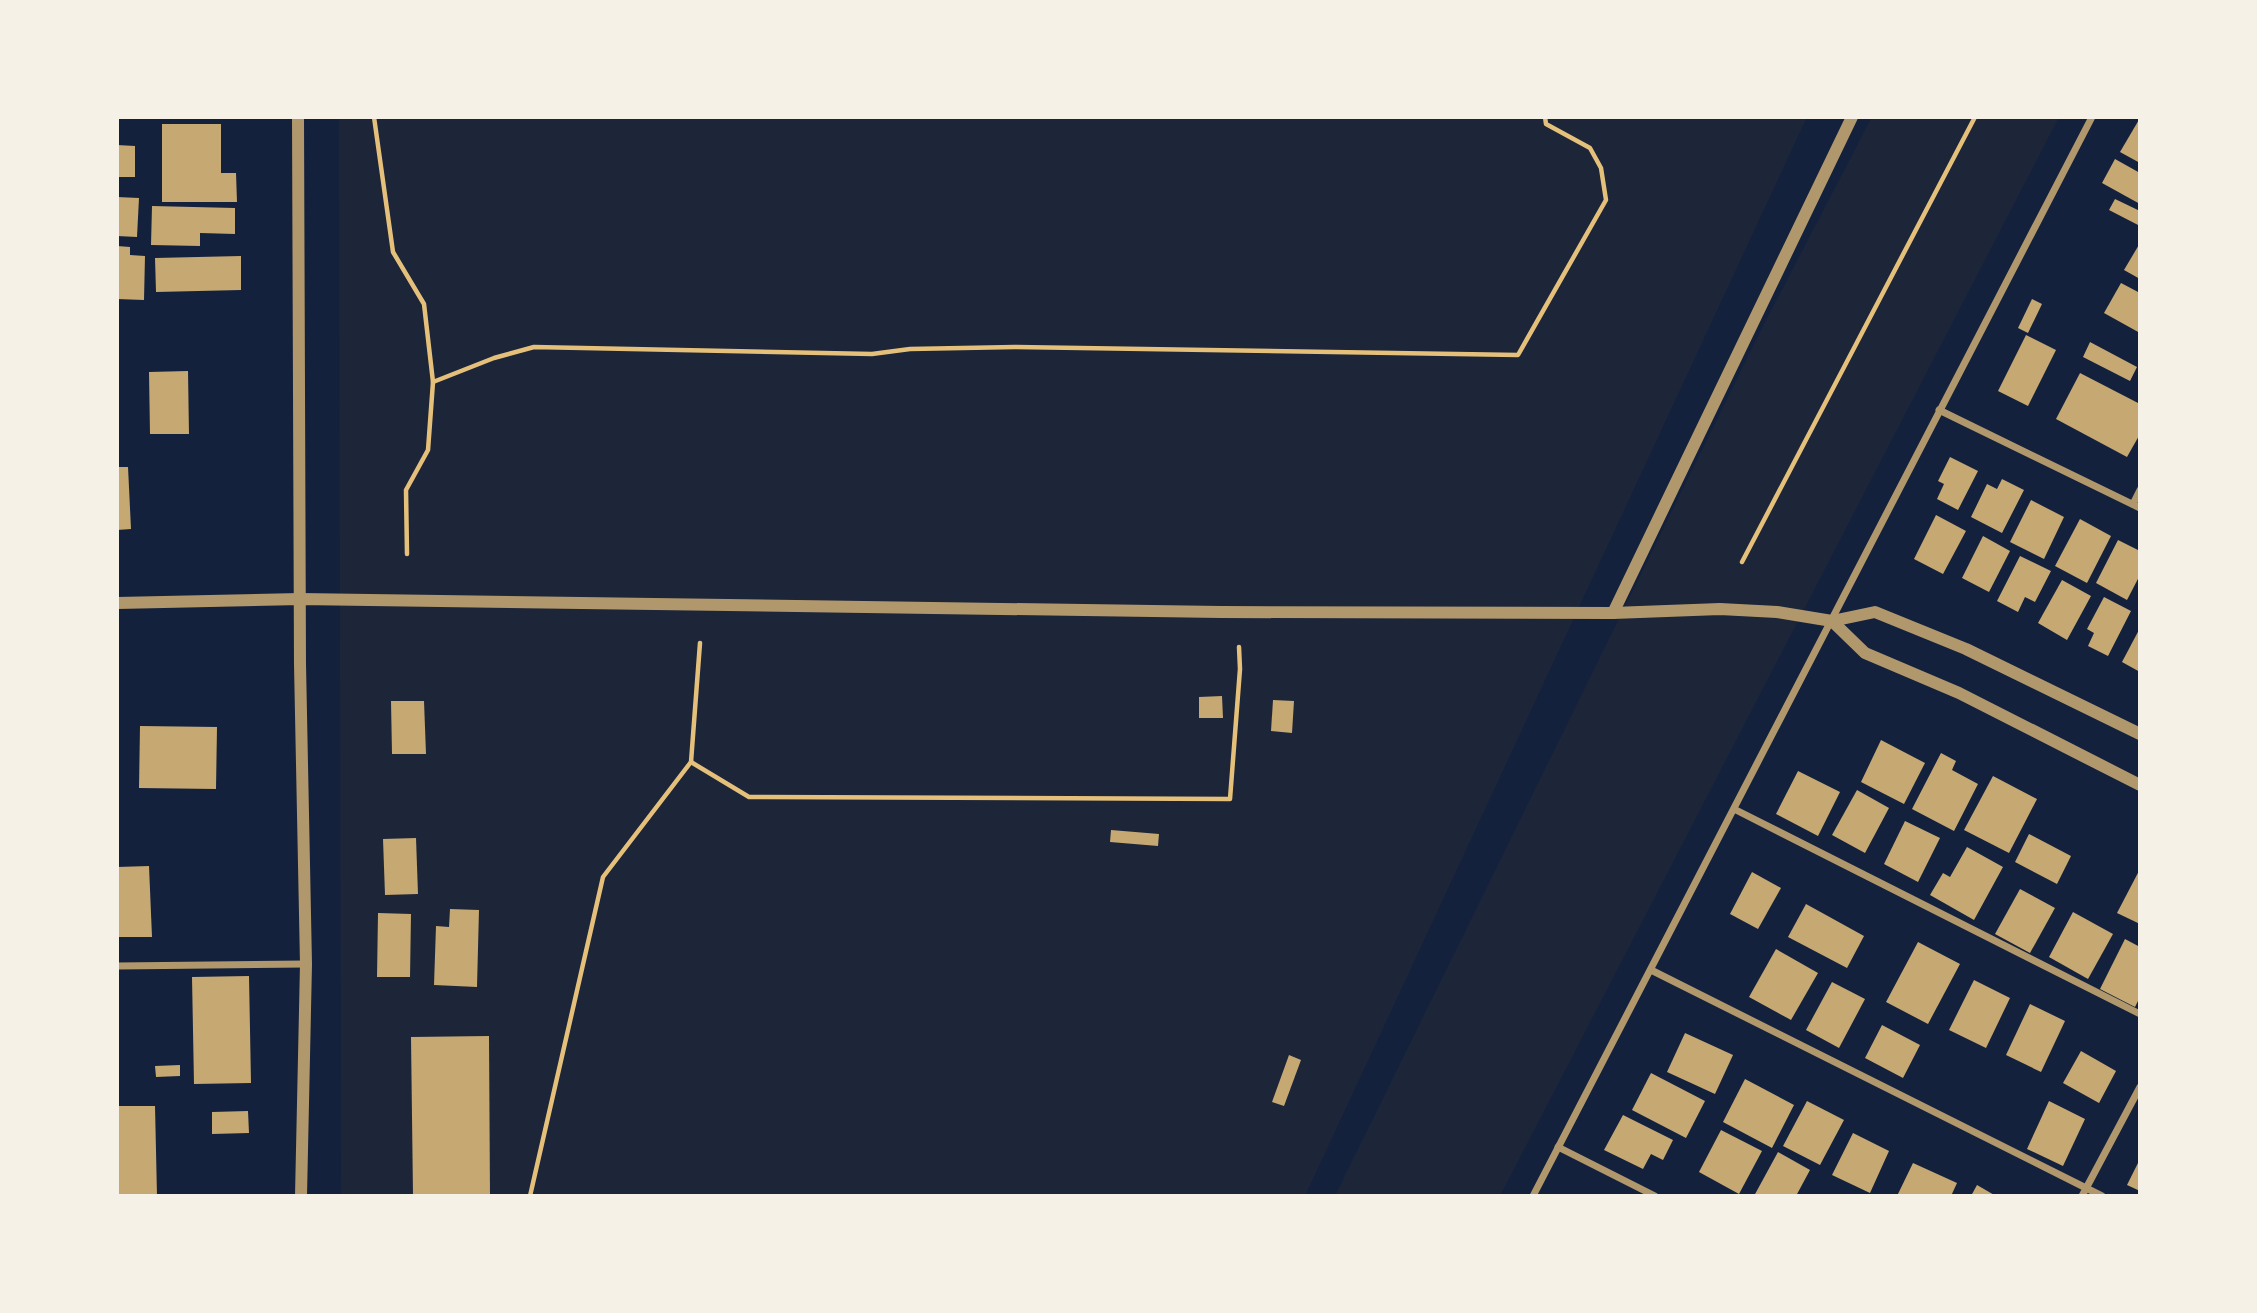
<svg xmlns="http://www.w3.org/2000/svg" width="2257" height="1313" font-family="Signika,sans-serif">
  <style>
    .green { fill: #1d2539 }
    .building { fill: #c6a872 }
    .lines { fill: none; stroke-linecap: round; stroke-linejoin: round }
    .path { stroke: #e5c07b; stroke-width: 4.5 }
    .minor { stroke: #b1986c; stroke-width: 7 }
    .tertiary { stroke: #b1986c; stroke-width: 12 }
  </style>
  <rect width="100%" height="100%" fill="#14213d"/>
  <!-- green -->
  <g class="green">
    <polygon points="339,117 1807,117 1305,1196 341,1196"/>
    <polygon points="1872,117 2059,117 1500,1196 1335,1196 1760,332"/>
  </g>
  <!-- building -->
  <g class="building">
    <polygon points="2140,118 2140,163 2120,152"/>
    <polygon points="162,124 221,124 221,173 236,173 237,202 162,202"/>
    <polygon points="117,145 135,146 135,177 117,177"/>
    <polygon points="2115,159 2140,173 2140,204 2102,183"/>
    <polygon points="117,197 139,198 137,237 117,236"/>
    <polygon points="2115,199 2140,211 2140,226 2109,210"/>
    <polygon points="152,206 235,208 235,234 200,233 200,246 151,245"/>
    <polygon points="2140,243 2140,279 2124,270"/>
    <polygon points="117,246 130,247 130,255 145,256 144,300 117,299"/>
    <polygon points="241,256 241,290 156,292 155,258"/>
    <polygon points="2121,283 2140,293 2140,333 2104,313"/>
    <polygon points="2032,299 2042,304 2028,333 2018,328"/>
    <polygon points="2026,335 2056,350 2028,406 1998,391"/>
    <polygon points="2090,342 2137,367 2130,381 2083,357"/>
    <polygon points="188,371 189,434 150,434 149,372"/>
    <polygon points="2080,373 2140,404 2140,434 2127,457 2056,419"/>
    <polygon points="1950,457 1978,471 1958,510 1937,499 1944,484 1938,481"/>
    <polygon points="117,467 128,467 131,529 117,530"/>
    <polygon points="2002,479 2024,490 2002,533 1971,517 1987,484 1997,489"/>
    <polygon points="2031,500 2064,517 2044,559 2010,542"/>
    <polygon points="1936,515 1966,531 1943,574 1914,559"/>
    <polygon points="2080,519 2111,536 2087,583 2055,566"/>
    <polygon points="1983,536 2010,551 1989,592 1962,578"/>
    <polygon points="2118,540 2140,551 2140,575 2127,600 2096,583"/>
    <polygon points="2020,556 2051,571 2035,602 2025,597 2018,612 1997,601"/>
    <polygon points="2062,580 2091,596 2067,640 2038,623"/>
    <polygon points="2104,597 2131,611 2108,656 2088,646 2094,633 2087,629"/>
    <polygon points="2140,628 2140,672 2122,662"/>
    <polygon points="1222,696 1223,718 1199,718 1199,697"/>
    <polygon points="1273,700 1294,701 1292,733 1271,731"/>
    <polygon points="391,701 424,701 426,754 392,754"/>
    <polygon points="140,726 217,727 216,789 139,788"/>
    <polygon points="1881,740 1925,763 1904,804 1861,782"/>
    <polygon points="1941,753 1956,761 1952,770 1978,784 1954,831 1912,809"/>
    <polygon points="1798,771 1840,792 1818,836 1776,814"/>
    <polygon points="1993,776 2037,799 2009,853 1964,830"/>
    <polygon points="1857,790 1889,808 1865,853 1832,835"/>
    <polygon points="1905,821 1940,838 1918,882 1884,864"/>
    <polygon points="1111,830 1159,834 1158,846 1110,842"/>
    <polygon points="2029,834 2071,856 2057,884 2015,862"/>
    <polygon points="416,838 418,894 385,895 383,839"/>
    <polygon points="1967,847 2003,867 1974,920 1930,895 1943,873 1950,877"/>
    <polygon points="149,866 152,937 117,937 117,867"/>
    <polygon points="2140,869 2140,924 2117,913"/>
    <polygon points="1752,872 1781,888 1758,929 1730,914"/>
    <polygon points="2020,889 2055,908 2030,953 1995,934"/>
    <polygon points="1806,904 1864,936 1847,968 1788,937"/>
    <polygon points="450,909 479,910 477,987 434,985 436,926 449,927"/>
    <polygon points="2073,912 2113,934 2088,979 2049,957"/>
    <polygon points="378,913 411,914 410,977 377,977"/>
    <polygon points="2125,939 2140,947 2140,997 2135,1007 2100,989"/>
    <polygon points="1918,942 1960,964 1928,1024 1886,1002"/>
    <polygon points="1776,949 1818,973 1791,1020 1749,997"/>
    <polygon points="249,976 251,1083 194,1084 192,977"/>
    <polygon points="1974,980 2010,998 1986,1048 1949,1030"/>
    <polygon points="1832,982 1865,999 1839,1048 1806,1030"/>
    <polygon points="2030,1004 2065,1021 2041,1072 2006,1055"/>
    <polygon points="1882,1025 1920,1045 1903,1078 1865,1058"/>
    <polygon points="1685,1033 1733,1055 1715,1094 1667,1072"/>
    <polygon points="489,1036 490,1196 413,1196 411,1037"/>
    <polygon points="2081,1051 2116,1071 2099,1103 2063,1083"/>
    <polygon points="1289,1055 1301,1060 1284,1106 1272,1102"/>
    <polygon points="180,1065 180,1076 156,1077 155,1066"/>
    <polygon points="1651,1073 1705,1101 1686,1138 1632,1110"/>
    <polygon points="1745,1079 1794,1105 1772,1148 1723,1122"/>
    <polygon points="1807,1101 1844,1120 1820,1165 1783,1146"/>
    <polygon points="2049,1101 2085,1119 2063,1166 2027,1149"/>
    <polygon points="117,1106 155,1106 157,1196 117,1196"/>
    <polygon points="248,1111 249,1133 212,1134 212,1112"/>
    <polygon points="1623,1115 1673,1140 1663,1160 1651,1154 1643,1169 1604,1150"/>
    <polygon points="1721,1130 1762,1151 1739,1194 1699,1172"/>
    <polygon points="1853,1133 1889,1151 1870,1193 1832,1175"/>
    <polygon points="1778,1152 1810,1170 1796,1196 1754,1196"/>
    <polygon points="2140,1159 2140,1191 2127,1185"/>
    <polygon points="1913,1163 1957,1183 1951,1196 1897,1196"/>
    <polygon points="1977,1185 1996,1196 1971,1196"/>
  </g>
  <g class="lines">
    <!-- path -->
    <g class="path">
      <polyline points="374,117 393,252 424,304 433,382 428,450 406,490 407,554"/>
      <polyline points="433,382 494,358 534,347 872,354 910,349 1015,347 1518,355 1606,200 1601,168 1590,148 1546,124 1545,117"/>
      <polyline points="1742,562 1975,117"/>
      <polyline points="691,762 749,797 1230,799 1240,669 1239,647"/>
      <polyline points="530,1196 603,877 691,762 700,643"/>
    </g>
    <!-- minor -->
    <g class="minor">
      <polyline points="1939,410 2140,508"/>
      <polyline points="2133,504 2140,490"/>
      <polyline points="1734,809 2140,1014"/>
      <polyline points="117,966 306,964"/>
      <polyline points="1651,970 2102,1196"/>
      <polyline points="1558,1147 1655,1196"/>
      <polyline points="1533,1196 2092,117"/>
      <polyline points="2082,1196 2140,1087"/>
    </g>
    <!-- tertiary -->
    <g class="tertiary">
      <polyline points="298,117 300,664 306,964 301,1196"/>
      <polyline points="117,603 300,599 1221,612 1613,613 1720,609 1777,612 1832,621 1875,612 1966,649 2140,734"/>
      <polyline points="1613,613 1852,117"/>
      <polyline points="1832,621 1865,653 1959,693 2140,785"/>
    </g>
  </g>
  <!-- border -->
  <rect width="2257" height="1313" fill="none" stroke="#f6f1e7" stroke-width="238"/>
</svg>
